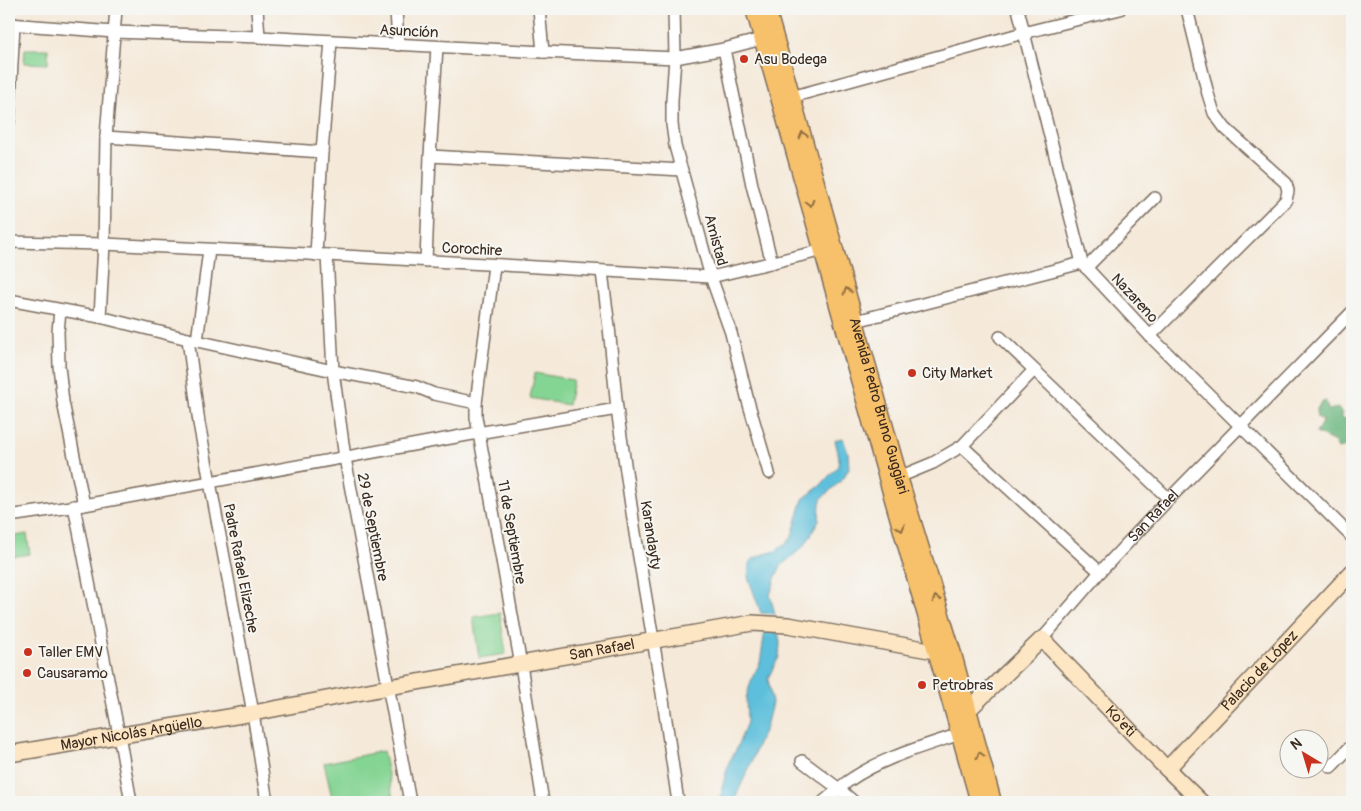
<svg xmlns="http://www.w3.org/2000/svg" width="1361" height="811" font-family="Pangolin,sans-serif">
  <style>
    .green { fill: #84d493; stroke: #607f58 }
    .forest { fill: #6bb67d; stroke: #53704e }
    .water { fill: #5dbfdb; stroke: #4c747c }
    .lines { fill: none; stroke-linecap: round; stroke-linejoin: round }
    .street-casing { stroke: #7c6d5f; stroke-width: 14 }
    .secondary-casing { stroke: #7c6d5f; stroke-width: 18 }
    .primary-casing { stroke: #7c6d5f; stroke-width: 19 }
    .street { stroke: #fff; stroke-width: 11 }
    .secondary { stroke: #fce6c4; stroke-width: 15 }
    .primary { stroke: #f7c06b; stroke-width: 16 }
    .oneway { stroke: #906e41 }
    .poi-dot { fill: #c8321e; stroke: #f6f6f2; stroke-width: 2 }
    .labels { text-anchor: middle; stroke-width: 4; stroke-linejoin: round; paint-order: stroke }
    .street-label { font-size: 15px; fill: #3b2a1e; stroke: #f6f6f2 }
    .poi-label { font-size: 15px; fill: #3b2a1e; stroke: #f6f6f2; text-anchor: start }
  </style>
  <rect width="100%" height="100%" fill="#f6f6f2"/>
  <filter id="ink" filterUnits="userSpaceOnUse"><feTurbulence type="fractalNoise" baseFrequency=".02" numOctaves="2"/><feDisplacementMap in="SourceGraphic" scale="10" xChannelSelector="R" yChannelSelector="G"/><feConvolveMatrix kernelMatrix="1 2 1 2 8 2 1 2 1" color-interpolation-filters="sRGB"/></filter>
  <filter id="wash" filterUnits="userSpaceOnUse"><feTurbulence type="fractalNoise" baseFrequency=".0096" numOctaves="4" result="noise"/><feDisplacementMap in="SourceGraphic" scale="20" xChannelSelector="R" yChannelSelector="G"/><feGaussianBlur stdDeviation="1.12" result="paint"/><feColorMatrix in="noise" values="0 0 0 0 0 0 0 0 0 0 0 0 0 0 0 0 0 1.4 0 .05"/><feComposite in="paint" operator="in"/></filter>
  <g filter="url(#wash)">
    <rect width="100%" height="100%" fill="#f5e9d9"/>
    <!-- green -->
    <g class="green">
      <polygon points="25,49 48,49 48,64 24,63"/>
      <polygon points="535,373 573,380 568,405 530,398"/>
      <polygon points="27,534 30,554 9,557 9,537"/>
      <polygon points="500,613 506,654 479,658 473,617"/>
      <polygon points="383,751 394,802 333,802 324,763"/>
    </g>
    <!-- forest -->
    <polygon class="forest" points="1326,401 1328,410 1338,408 1342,414 1340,417 1349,420 1352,412 1352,445 1338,449 1335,442 1316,433 1323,420 1317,417 1316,411 1321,402"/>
    <!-- water -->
    <g class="water">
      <polygon points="843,438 848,453 849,468 843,479 822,498 820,503 819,520 810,537 803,547 781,566 776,576 770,595 775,614 761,613 748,577 749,565 753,559 761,555 776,551 791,539 803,499 821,485 838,466 839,457 835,440"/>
      <polygon points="765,631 778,632 780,643 779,657 768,678 772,703 766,727 757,746 752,761 737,794 735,802 721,802 722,787 729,762 736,750 747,722 746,698 752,678 760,663"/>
    </g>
  </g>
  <g filter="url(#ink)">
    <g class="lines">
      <!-- street casing -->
      <g class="street-casing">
        <g id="street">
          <polyline points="257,9 259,37"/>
          <polyline points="396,9 398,45"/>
          <polyline points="539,9 543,52"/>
          <polyline points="674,9 675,58 672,100 672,124 675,146 711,277 731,333 748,401 769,473"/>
          <polyline points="1018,9 1082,263 1150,336 1352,537"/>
          <polyline points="9,24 114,32 259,37 543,52 675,58 724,49 769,37"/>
          <polyline points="724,49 752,185 772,263"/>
          <polyline points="784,99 1023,33 1120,9"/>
          <polyline points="9,121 14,24"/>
          <polyline points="106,137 322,152"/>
          <polyline points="430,156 682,170"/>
          <polyline points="9,242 104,244 327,255 711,277 828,249"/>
          <polyline points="316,255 322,152 331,41"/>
          <polyline points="327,255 333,371 345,458 410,802"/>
          <polyline points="426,261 430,156 437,47"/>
          <polyline points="494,266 476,403 476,417 521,665 543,802"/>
          <polyline points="1086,268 1155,198"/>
          <polyline points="602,272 609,327 617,409 635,533 662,693 678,802"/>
          <polyline points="9,300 100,317 188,339 333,371 417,387 434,394 476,403"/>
          <polyline points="60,310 58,332 59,366 63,402 84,505"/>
          <polyline points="100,317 104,244 106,137 116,9"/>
          <polyline points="848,323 1082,263"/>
          <polyline points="1150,336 1286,200 1288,191 1286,183 1225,128 1214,113 1208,94 1187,9"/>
          <polyline points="1000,337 1169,499"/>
          <polyline points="188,339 199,423 253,713 267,802"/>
          <polyline points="197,341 209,250"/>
          <polyline points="962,446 1100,572"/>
          <polyline points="899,477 933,463 962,446 1034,370"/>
          <polyline points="74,506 119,735 131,802"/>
          <polyline points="9,516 84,505 478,433 617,409"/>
          <path id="s1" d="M1042 639 1100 572 1169 499 1352 312"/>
          <polyline points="802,761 839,789 854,802"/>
          <polyline points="1331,767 1352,745"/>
          <path d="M823 802C831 796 839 788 847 782 881 758 921 747 960 734"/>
        </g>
      </g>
      <!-- secondary casing -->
      <g class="secondary-casing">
        <g id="secondary">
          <path id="s2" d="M961 717 1042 639 1161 763 1201 802"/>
          <path id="s3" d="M9 754 253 713 389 687 752 623 788 625 946 653"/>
          <path id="s4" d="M1167 769 1352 572"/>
        </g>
      </g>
      <!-- primary casing -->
      <g class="primary-casing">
        <g id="primary">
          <polyline points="754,9 979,802"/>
          <path id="s5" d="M767 9 899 477 953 654 993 802"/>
        </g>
      </g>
      <!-- street -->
      <use href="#street" class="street"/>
      <!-- secondary -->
      <use href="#secondary" class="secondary"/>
      <!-- primary -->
      <use href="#primary" class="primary"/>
    </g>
    <!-- one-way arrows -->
    <defs><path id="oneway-chevron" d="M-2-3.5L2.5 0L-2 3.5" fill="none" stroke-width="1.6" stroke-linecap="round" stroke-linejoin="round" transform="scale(1.25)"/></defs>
    <g class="oneway">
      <use href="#oneway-chevron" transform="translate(803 135) rotate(-106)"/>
      <use href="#oneway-chevron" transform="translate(810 203) rotate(74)"/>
      <use href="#oneway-chevron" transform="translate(847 291) rotate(-106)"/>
      <use href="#oneway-chevron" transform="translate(901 528) rotate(74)"/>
      <use href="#oneway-chevron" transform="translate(936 599) rotate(-107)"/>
      <use href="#oneway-chevron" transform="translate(980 755) rotate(-106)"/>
    </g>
  </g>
  <!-- markers -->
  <g class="poi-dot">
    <circle cx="744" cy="59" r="5"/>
    <circle cx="912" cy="373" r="5"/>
    <circle cx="28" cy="652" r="5"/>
    <circle cx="27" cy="673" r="5"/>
    <circle cx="922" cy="685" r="5"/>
  </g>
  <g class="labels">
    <!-- street labels -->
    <g class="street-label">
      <text transform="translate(409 31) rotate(3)" y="5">Asunción</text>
      <text transform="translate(716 240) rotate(75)" y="5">Amistad</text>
      <text transform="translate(472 249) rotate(3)" y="5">Corochire</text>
      <text transform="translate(1135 298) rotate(47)" y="5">Nazareno</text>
      <text dy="5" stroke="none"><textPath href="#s5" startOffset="412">Avenida Pedro Bruno Guggiari</textPath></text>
      <text dy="5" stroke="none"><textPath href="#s1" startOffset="166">San Rafael</textPath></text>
      <text transform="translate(373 527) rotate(79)" y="5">29 de Septiembre</text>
      <text transform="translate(512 532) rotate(80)" y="5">11 de Septiembre</text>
      <text transform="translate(651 535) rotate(81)" y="5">Karandayty</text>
      <text transform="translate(241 568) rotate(79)" y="5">Padre Rafael Elizeche</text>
      <text dy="5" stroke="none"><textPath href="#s3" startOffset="602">San Rafael</textPath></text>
      <text dy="5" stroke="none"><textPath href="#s4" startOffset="135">Palacio de López</textPath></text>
      <text dy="5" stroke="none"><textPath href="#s2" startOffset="226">Ko'eti</textPath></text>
      <text dy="5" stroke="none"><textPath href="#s3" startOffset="124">Mayor Nicolás Argüello</textPath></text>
    </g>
    <!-- poi labels -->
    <g class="poi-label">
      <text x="754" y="64">Asu Bodega</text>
      <text x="922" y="378">City Market</text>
      <text x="38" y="657">Taller EMV</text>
      <text x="37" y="678">Causaramo</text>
      <text x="932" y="690">Petrobras</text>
    </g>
  </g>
  <!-- margin -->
  <rect width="1361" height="811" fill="none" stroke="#f6f6f2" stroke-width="30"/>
  <!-- north arrow -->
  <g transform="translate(1304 754) rotate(322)"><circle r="24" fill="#f6f6f2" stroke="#aba49d"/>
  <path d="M0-4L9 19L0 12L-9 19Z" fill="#c8321e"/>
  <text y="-8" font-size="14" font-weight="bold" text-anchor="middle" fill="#3b2a1e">N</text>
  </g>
</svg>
